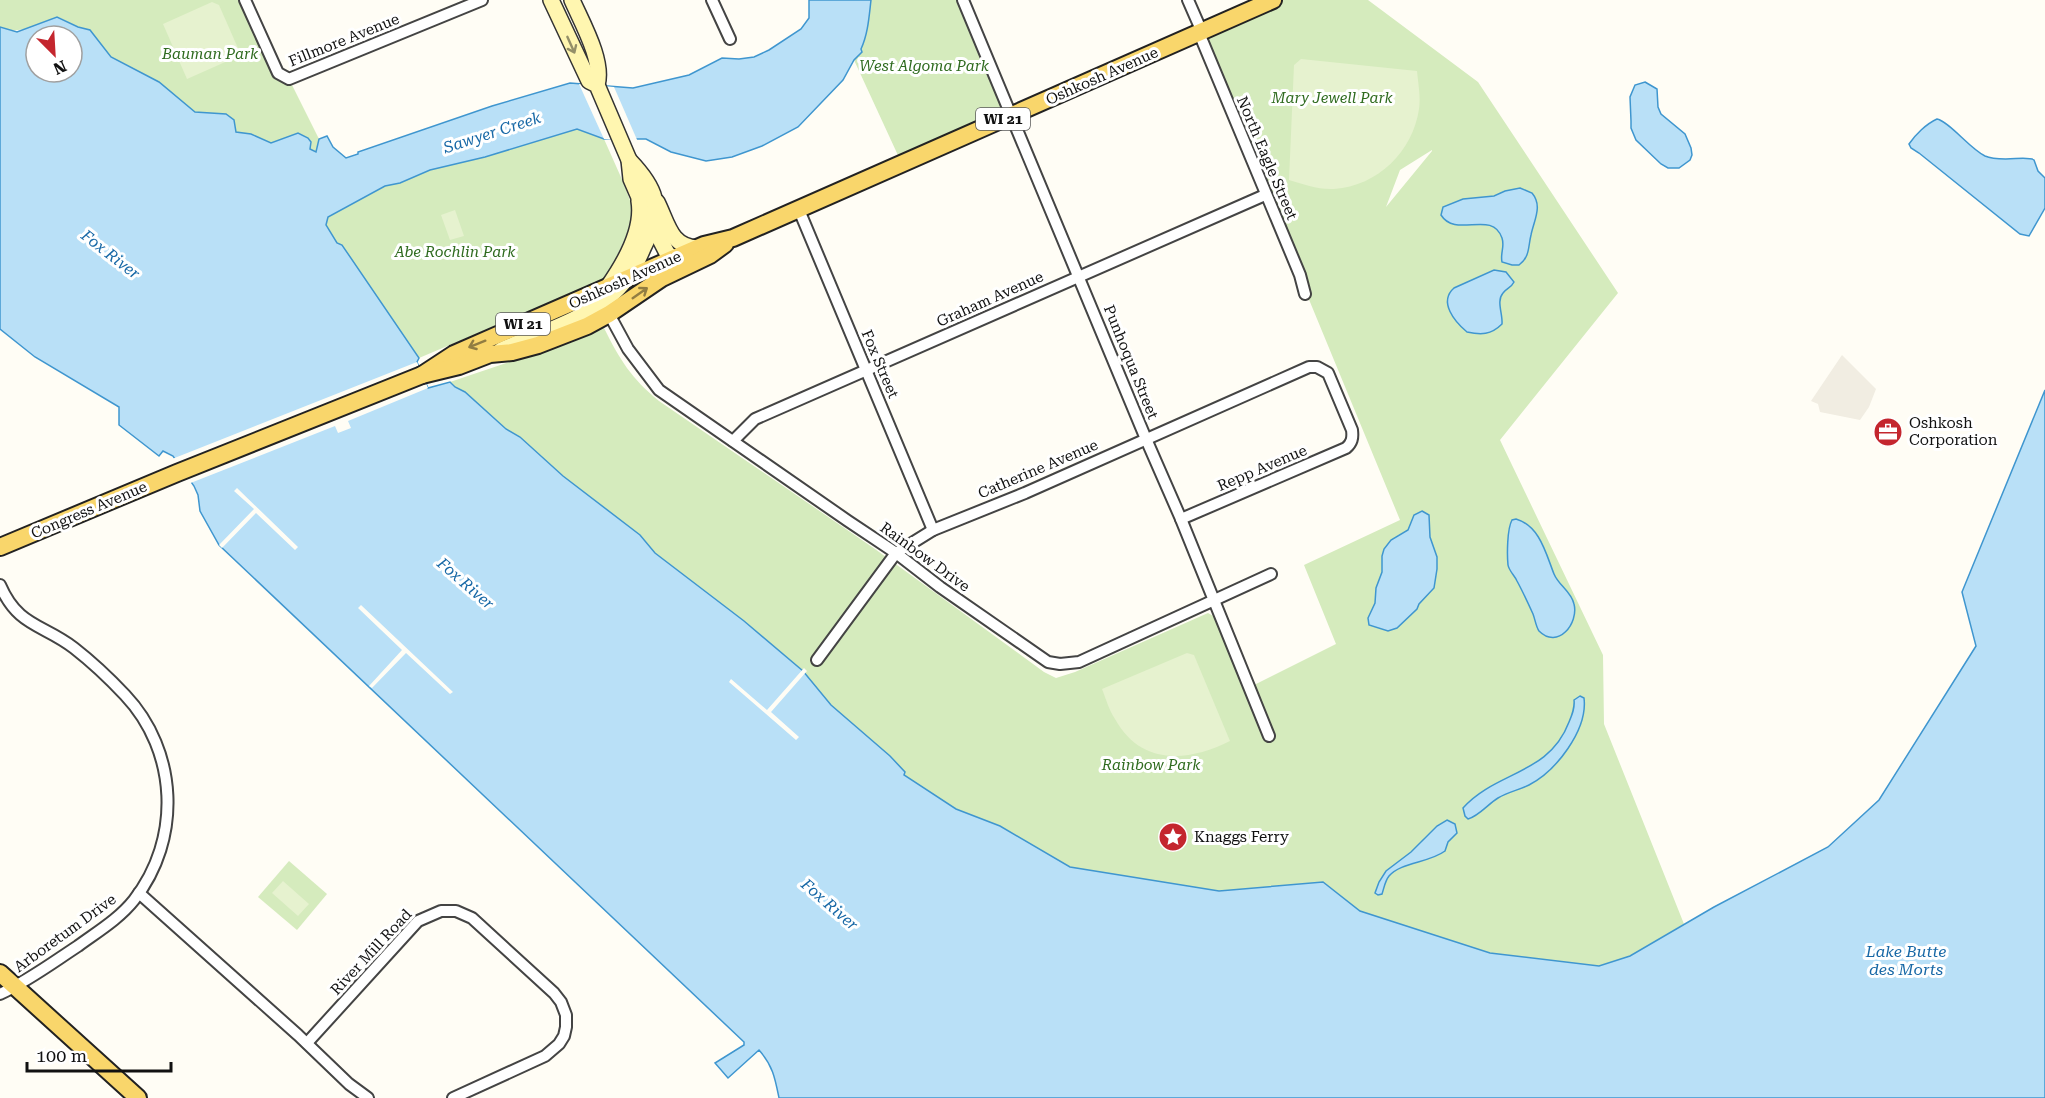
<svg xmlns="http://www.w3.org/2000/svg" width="2045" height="1098" font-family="'Roboto Serif',serif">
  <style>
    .green { fill: #d5ebbd; fill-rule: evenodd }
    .pitch { fill: #e6f2cf }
    .plaza { fill: #f1ede2 }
    .water { fill: #b9e0f7; stroke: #3f96cf; stroke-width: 1.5; fill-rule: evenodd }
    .pier { fill: #fffdf5 }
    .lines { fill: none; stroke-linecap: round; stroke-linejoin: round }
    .street-casing { stroke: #444; stroke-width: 14 }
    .secondary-casing { stroke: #333; stroke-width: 18 }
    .primary-casing { stroke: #222; stroke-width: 20 }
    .street { stroke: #fff; stroke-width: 10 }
    .secondary { stroke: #fff6b0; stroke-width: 15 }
    .primary { stroke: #f9d66b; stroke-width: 16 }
    .oneway { stroke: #948f68 }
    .oneway2 { stroke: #917d42 }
    .labels { text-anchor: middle; stroke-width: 6; stroke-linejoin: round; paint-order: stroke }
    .shield { fill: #fff; stroke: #585858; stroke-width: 1.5 }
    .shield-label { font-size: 14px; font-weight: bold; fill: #111 }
    .street-label { font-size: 15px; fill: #111; stroke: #fff }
    .park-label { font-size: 15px; font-style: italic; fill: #2f6b1f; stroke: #fff }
    .poi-label { font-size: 15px; fill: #111; stroke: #fff; text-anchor: start }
    .water-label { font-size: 16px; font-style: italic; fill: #1768a6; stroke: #fff }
  </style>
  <rect width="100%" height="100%" fill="#fffdf5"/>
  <!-- green -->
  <g class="green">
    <path d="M0 0H245L278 73 289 79 319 139 316 152 310 150 311 142 271 143 251 134 236 132 234 120 226 114 195 112 159 82 111 57 90 30 78 27 58 17C38 24 20 36 0 27Z"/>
    <polygon points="871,0 963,0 1012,115 902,164 854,60 864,41"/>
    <path d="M1273 0H1368L1478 82 1618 293 1500 440 1603 655 1604 724 1684 924 1630 956 1599 966 1490 953 1360 911 1323 882 1219 891 1070 867 1000 826 956 809 903 775 890 756 831 705 803 671 744 621 655 553 640 535 563 476 520 437 506 429 465 392 455 387 450 382 521 358 595 328H604C620 360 631 378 659 401L875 549 1044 672 1056 678 1075 672 1208 613 1215 617 1246 689 1336 644 1304 565 1400 520 1199 33ZM1432 150V151L1386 207 1400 170Z"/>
    <polygon points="577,129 604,139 624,184 632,206 634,219 610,271 601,281 419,358 342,245 337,243 326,225 327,217 385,186 400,183 430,170 485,157"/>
    <polygon points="289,861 327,894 297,930 258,897"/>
  </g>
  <!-- pitch -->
  <g class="pitch">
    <polygon points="212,2 219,5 241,55 187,79 163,24"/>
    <path d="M1301 59 1417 71C1418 83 1421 97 1419 109 1413 151 1378 186 1334 189 1319 190 1303 184 1289 180L1294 65Z"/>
    <polygon points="455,210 464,236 450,240 441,215"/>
    <path d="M1187 653 1194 655 1230 741C1188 762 1141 766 1115 719 1109 710 1106 699 1102 689Z"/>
    <polygon points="283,881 309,904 298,916 272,893"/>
  </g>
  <!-- plaza -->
  <polygon class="plaza" points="1842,355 1876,389 1869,407 1860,420 1820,412 1818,404 1811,401"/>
  <!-- water -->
  <g class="water">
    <path d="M809 0H871C869 17 868 34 861 49L862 52 854 60 843 80 798 127 762 146 732 157 706 161 671 152 646 139H604L577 129 485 157 430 170 400 183 385 186 328 217 326 225 337 243 342 245 419 358 417 362 428 388 450 382 455 387 465 392 506 429 520 437 563 476 640 535 655 553 744 621 803 671 831 705 890 756 905 772 904 775 956 809 1000 826 1070 867 1219 891 1323 882 1360 911 1490 953 1599 966 1630 956 1714 907 1828 847 1879 800 1976 646 1962 592 2045 390V1098H779C775 1078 773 1066 759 1050L728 1078 715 1063 744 1045V1042L219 545 200 511 198 495 194 486 173 456 163 451 159 456 119 425V407L35 357 0 329V27L17 32 57 17 78 27 90 30 111 57 159 82 195 112 226 114 234 120 236 132 251 134 271 143 298 133 308 138 311 142 310 149 316 152 319 139 327 136 333 147 346 158 358 154V152L492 106 570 83 633 88 689 75 722 58 739 59 754 57 769 50 801 29 809 18ZM36 36H72V72H36Z"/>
    <polygon points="1645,82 1657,89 1658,107 1661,114 1685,134 1691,148 1692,155 1690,160 1679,168 1668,168 1661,164 1636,140 1631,128 1631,121 1630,97 1635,85"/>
    <path d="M1937 119C1950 122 1969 148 1985 156 2001 163 2027 155 2034 160L2038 171 2045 178V208L2029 236 2020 234 1919 153 1911 148 1909 144C1915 135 1926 124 1937 119Z"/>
    <path d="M1520 188 1532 193C1543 206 1534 220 1531 235 1528 247 1530 257 1519 265H1512L1502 262C1500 253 1505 247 1502 238 1492 209 1456 239 1441 215L1443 207 1463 199 1494 196 1505 191Z"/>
    <path d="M1494 270 1506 272 1514 282C1511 288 1507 288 1503 293 1496 301 1503 314 1502 324 1491 335 1481 335 1467 332 1455 322 1438 302 1454 288Z"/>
    <polygon points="1422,511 1429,515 1430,537 1437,557 1437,569 1434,588 1419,604 1417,609 1397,628 1388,631 1369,625 1368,618 1375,603 1376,588 1382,572 1382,556 1384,549 1391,540 1408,530 1414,515"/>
    <path d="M1516 519C1540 526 1546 554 1554 574 1559 586 1571 591 1574 604 1579 623 1558 650 1539 631 1536 627 1535 619 1533 614 1528 603 1523 592 1517 581 1515 576 1509 571 1508 565 1507 555 1507 529 1512 520Z"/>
    <path d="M1580 696 1584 698C1588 730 1556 771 1529 785 1519 790 1508 792 1498 798 1488 804 1479 816 1468 819L1465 816 1463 808C1496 771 1549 775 1569 722 1572 715 1575 708 1574 700Z"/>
    <path d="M1447 820 1455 824 1457 833 1448 842 1445 851C1429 863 1401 862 1389 876 1385 881 1384 888 1382 894L1378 895 1375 893 1379 882 1386 871 1411 852 1437 826Z"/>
  </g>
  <!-- pier -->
  <g class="pier">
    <polygon points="579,84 614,87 638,142 604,139"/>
    <polygon points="417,362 428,388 348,421 351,428 338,433 335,426 188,484 172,459"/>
    <polygon points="237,488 298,547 295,550 256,513 222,548 219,545 254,509 234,491"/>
    <polygon points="361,605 453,692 450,694 406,653 372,688 369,686 402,650 358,608"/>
    <polygon points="804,668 807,671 771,712 799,737 796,740 729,682 731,679 767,710"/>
  </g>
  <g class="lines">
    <!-- street casing -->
    <g class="street-casing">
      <g id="street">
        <polyline points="245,0 278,73 289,79 482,0"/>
        <polyline points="712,0 730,39"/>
        <polyline points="963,0 1146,439 1181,519 1269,736"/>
        <polyline points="1188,0 1202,32"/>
        <polyline points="1199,33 1300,275 1305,294"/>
        <polyline points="799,210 933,530"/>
        <polyline points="609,314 628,349 659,390 848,521 896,553 940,587 1048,662 1060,664 1079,662 1271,574"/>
        <polyline points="733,441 755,419 1265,195"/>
        <path d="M0 585C18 627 43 624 74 648 92 662 109 678 125 695 178 751 182 839 134 900 119 919 97 932 78 946 52 963 28 981 0 994"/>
        <path d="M817 660 896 553 933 530 1025 493 1309 367H1317L1328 373 1352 430C1353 438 1352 443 1346 448L1181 519"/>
        <polyline points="139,893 298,1035 349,1084 368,1098"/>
        <polyline points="307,1043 418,921 441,911 456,911 472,918 554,993 561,1002 566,1015 566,1027 564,1036 559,1044 545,1056 453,1098"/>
      </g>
    </g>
    <!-- secondary casing -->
    <g class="secondary-casing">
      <g id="secondary">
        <polyline points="551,0 589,81 597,85 629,160 631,179 641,202 667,253 681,265"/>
        <path d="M572 0C582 23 604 61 597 85"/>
        <path d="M657 202C668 224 670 246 697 248"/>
        <path d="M607 288C624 264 644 231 639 201"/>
        <path d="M501 350C544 331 598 317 627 278 636 267 640 254 646 242 663 206 656 188 629 160"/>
      </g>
    </g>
    <!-- primary casing -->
    <g class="primary-casing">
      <g id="primary">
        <polyline points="422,375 454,354 704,245 733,238 1273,0"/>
        <polyline points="0,547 177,473 422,375 459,366 490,354 512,352 538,345 587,326 609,314 662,278 710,255 725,244"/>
        <polyline points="0,973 138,1098"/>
      </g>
    </g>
    <!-- street -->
    <use href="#street" class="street"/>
    <!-- secondary -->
    <use href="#secondary" class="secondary"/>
    <!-- primary -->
    <use href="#primary" class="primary"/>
  </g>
  <!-- one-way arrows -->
  <defs><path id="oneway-shaft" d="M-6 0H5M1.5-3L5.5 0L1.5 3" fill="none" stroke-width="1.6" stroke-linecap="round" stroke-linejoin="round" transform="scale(1.5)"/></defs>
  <use class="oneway" href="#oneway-shaft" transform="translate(571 45) rotate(66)"/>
  <g class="oneway2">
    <use href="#oneway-shaft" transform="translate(640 293) rotate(-35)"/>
    <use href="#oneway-shaft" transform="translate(477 344) rotate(158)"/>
  </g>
  <!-- icons -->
  <defs>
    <g id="office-disc" transform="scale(1.5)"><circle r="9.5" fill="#c4262e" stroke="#fff"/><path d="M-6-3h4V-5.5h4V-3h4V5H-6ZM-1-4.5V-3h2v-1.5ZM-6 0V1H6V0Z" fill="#fff"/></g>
    <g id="sight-disc" transform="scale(1.5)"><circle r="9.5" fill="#c4262e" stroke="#fff"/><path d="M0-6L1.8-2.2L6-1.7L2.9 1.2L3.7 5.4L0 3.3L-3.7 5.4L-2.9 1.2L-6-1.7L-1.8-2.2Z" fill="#fff"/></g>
  </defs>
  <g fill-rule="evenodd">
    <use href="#office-disc" x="1888" y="432"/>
    <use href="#sight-disc" x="1173" y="837"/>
  </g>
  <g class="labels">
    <!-- shield labels -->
    <g class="shield">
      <rect x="976" y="108" width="54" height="22" rx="4.5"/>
      <rect x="496" y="313" width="54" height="22" rx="4.5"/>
    </g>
    <g class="shield-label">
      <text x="1003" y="124">WI 21</text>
      <text x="523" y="329">WI 21</text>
    </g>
    <!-- street labels -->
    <g class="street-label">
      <text transform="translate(344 40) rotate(-22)" y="5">Fillmore Avenue</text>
      <text transform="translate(1102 76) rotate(-24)" y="5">Oshkosh Avenue</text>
      <text transform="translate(1267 158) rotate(67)" y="5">North Eagle Street</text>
      <text transform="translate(625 280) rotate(-24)" y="5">Oshkosh Avenue</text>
      <text transform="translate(990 299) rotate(-24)" y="5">Graham Avenue</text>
      <text transform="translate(1131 362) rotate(68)" y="5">Punhoqua Street</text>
      <text transform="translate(880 364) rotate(67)" y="5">Fox Street</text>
      <text transform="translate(1262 468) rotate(-23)" y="5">Repp Avenue</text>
      <text transform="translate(1038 469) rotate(-23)" y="5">Catherine Avenue</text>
      <text transform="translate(89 510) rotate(-23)" y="5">Congress Avenue</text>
      <text transform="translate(925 557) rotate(36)" y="5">Rainbow Drive</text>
      <text transform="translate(65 933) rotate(-36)" y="5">Arboretum Drive</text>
      <text transform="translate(371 952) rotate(-47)" y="5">River Mill Road</text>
    </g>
    <!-- park labels -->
    <g class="park-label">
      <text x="210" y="59">Bauman Park</text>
      <text x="924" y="71">West Algoma Park</text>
      <text x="1332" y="103">Mary Jewell Park</text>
      <text x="455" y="257">Abe Rochlin Park</text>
      <text x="1151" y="770">Rainbow Park</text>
    </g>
    <!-- poi labels -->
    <g class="poi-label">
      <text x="1909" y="428">Oshkosh<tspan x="1909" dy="17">Corporation</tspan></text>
      <text x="1194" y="842">Knaggs Ferry</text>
    </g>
    <!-- water labels -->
    <g class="water-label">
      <text transform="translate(492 132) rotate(-18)" y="6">Sawyer Creek</text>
      <text transform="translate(111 254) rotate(38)" y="6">Fox River</text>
      <text transform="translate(466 583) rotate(41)" y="6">Fox River</text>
      <text transform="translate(830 904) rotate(41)" y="6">Fox River</text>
      <text x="1906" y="957">Lake Butte<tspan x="1906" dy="18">des Morts</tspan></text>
    </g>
  </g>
  <!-- north arrow -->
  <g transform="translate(54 54) rotate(156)"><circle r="28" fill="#ffffff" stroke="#a0a0a0" stroke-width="1.5"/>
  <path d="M0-4.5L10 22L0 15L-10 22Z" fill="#c4262e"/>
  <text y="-9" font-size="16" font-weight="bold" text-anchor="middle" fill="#111111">N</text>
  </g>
  <!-- scale -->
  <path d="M27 1062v9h144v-9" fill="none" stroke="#111111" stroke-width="3"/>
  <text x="36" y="1062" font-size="18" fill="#111111" stroke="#ffffff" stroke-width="4.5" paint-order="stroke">100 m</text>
</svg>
